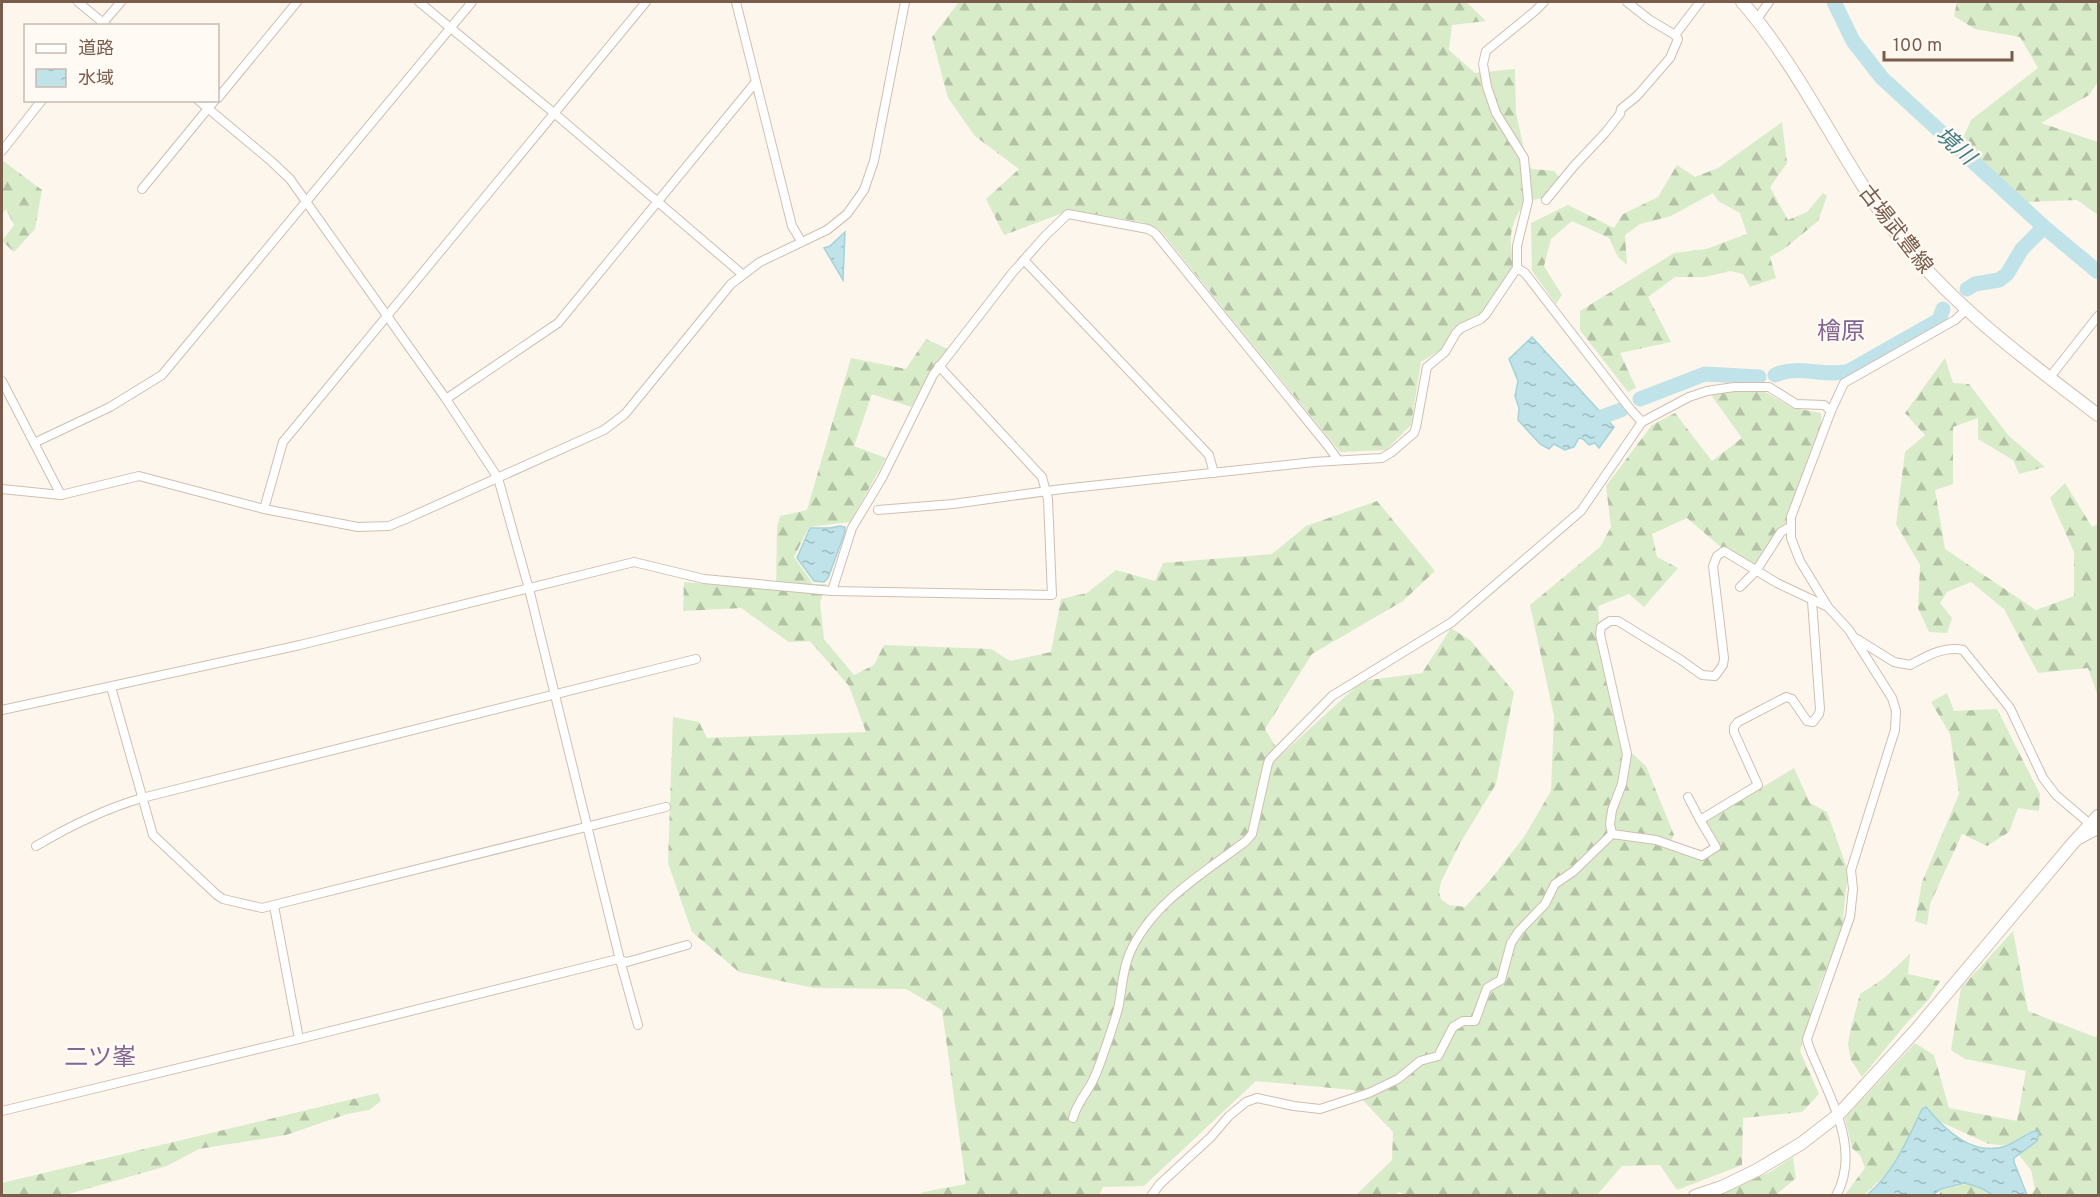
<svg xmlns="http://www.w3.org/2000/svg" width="2100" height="1197" font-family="Overpass,'Noto Sans JP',sans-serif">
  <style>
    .forest { fill: url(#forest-firs) }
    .water { fill: url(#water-ripples); stroke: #a5d3da; stroke-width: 1.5 }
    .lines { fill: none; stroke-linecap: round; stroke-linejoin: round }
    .river { stroke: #bfe3e8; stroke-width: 15 }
    .street-casing { stroke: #d1beb0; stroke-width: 10 }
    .secondary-casing { stroke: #d6c0b0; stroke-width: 14 }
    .street { stroke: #fff; stroke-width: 8 }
    .secondary { stroke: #fff; stroke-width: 12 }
    .labels { text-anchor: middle; stroke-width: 5; stroke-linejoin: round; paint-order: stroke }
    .street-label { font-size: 21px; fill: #7a5c4d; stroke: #fffaf3 }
    .water-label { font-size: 22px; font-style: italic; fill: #437c86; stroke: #fffaf3 }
    .quarter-label { font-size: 24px; fill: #846695; stroke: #fffaf3 }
  </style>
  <defs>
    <pattern id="forest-firs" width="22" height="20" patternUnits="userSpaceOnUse" patternTransform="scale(1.5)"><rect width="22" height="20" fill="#d8ecc9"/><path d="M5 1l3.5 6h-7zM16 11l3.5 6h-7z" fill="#b4c2a5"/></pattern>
    <pattern id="water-ripples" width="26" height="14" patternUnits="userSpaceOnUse" patternTransform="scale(1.5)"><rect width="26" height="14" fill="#bfe3e8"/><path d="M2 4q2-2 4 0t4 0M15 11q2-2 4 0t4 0" fill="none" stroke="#a0bbbe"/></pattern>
  </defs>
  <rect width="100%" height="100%" fill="#fdf6ec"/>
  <!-- forest -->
  <g class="forest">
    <path d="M959 2H1466L1486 21 1452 25 1449 50 1475 73 1515 69 1516 113 1527 163 1532 169 1554 171 1560 178 1544 198 1525 201C1510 227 1508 234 1514 265L1484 312 1453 328 1442 349 1421 362 1411 425 1386 450 1340 452 1160 230 1142 222 1071 210 1004 235 986 199 1019 169 975 136 948 98 932 37Z"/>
    <polygon points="1957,2 2098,2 2098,82 2089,95 2041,123 2098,142 2098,215 2077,200 2026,202 1967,152 1963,138 1971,120 2038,68 2020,37 1975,29 1954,16"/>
    <polygon points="1782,122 1787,163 1770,187 1788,220 1807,212 1823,193 1827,196 1818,221 1784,249 1770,257 1776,278 1750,287 1743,274 1730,271 1705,277 1675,277 1648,297 1671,342 1620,353 1636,388 1628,392 1580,330 1580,311 1674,253 1706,249 1747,234 1740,213 1718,201 1713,193 1671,216 1640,224 1625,235 1627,265 1618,257 1609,238 1572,221 1551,239 1544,266 1562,295 1556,304 1532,271 1531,223 1568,205 1614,228 1623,214 1658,197 1677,165 1695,177 1718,168"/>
    <polygon points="2,160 42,190 35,229 14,252 2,241 14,225 6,209 2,214"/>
    <polygon points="926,339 948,349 911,407 872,394 854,446 886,458 850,522 809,527 794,557 813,584 827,584 820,602 824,639 854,675 874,665 884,645 991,649 1010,661 1051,652 1061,599 1087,593 1116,570 1155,581 1163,563 1272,554 1306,526 1377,501 1435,571 1403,601 1312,654 1265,729 1281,755 1362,681 1422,673 1451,628 1471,641 1514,692 1496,784 1459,845 1441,882 1439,892 1441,899 1449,905 1465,907 1491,879 1524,837 1551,791 1554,716 1530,605 1600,547 1611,527 1606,486 1652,425 1675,413 1712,461 1742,438 1711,395 1758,388 1793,408 1821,413 1822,430 1788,528 1750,572 1687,518 1652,534 1657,557 1678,568 1644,607 1629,594 1598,606 1601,650 1623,745 1646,766 1674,835 1667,847 1702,859 1718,848 1706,821 1794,768 1810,803 1827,812 1848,871 1842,929 1819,987 1800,1051 1819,1094 1802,1112 1743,1118 1742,1165 1677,1190 1660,1165 1622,1166 1597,1195 1406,1196 1399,1192 1394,1195 1356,1195 1392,1160 1393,1132 1353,1090 1256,1081 1144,1186 1103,1187 1099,1196 918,1195 923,1192 966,1184 942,1010 906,989 814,988 739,972 692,932 668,863 673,717 699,722 707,738 866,732 849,686 810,641 789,642 741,608 683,611 684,582 776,590 777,527 780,516 807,510 851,358 906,369"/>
    <polygon points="1945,358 1953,383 1969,384 2008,435 2045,467 2019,474 2013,460 1978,439 1978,418 1953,427 1953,484 1935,490 1945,549 2036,610 2074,596 2074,552 2050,498 2065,483 2092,527 2098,524 2098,696 2088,668 2038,673 2004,609 1971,582 1947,592 1940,603 1952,618 1947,633 1929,632 1918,608 1920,565 1896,524 1905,452 1925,435 1905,413"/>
    <polygon points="1947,693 1954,711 1997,709 2040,794 2039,811 2018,808 2009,832 1987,846 1962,834 1930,904 1927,925 1915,921 1922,882 1959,794 1950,734 1931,702"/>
    <polygon points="2013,931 2028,1011 2095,1037 2098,1034 2098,1195 2031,1195 2035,1189 2031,1170 2012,1146 1989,1144 1921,1113 1898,1163 1864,1195 1844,1196 1865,1168 1860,1155 1852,1148 1845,1118 1915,1043 1934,1055 1949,1108 2017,1121 2026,1071 1965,1059 1951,1050 1961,988"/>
    <polygon points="1910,954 1908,974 1940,981 1929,999 1905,1025 1862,1077 1851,1060 1848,1044 1851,1028 1860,994 1883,979"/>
    <polygon points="378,1093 381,1101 369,1110 347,1114 286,1135 199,1149 167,1166 65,1195 2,1195 2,1183"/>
    <polygon points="1793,1157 1796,1178 1776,1195 1714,1196 1770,1172"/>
    <polygon points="1978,1181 1998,1196 1939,1196 1941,1190"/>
  </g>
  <!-- water -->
  <g class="water">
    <polygon points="845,232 843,280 824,248 830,246"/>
    <polygon points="1532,337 1614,427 1599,448 1595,443 1589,445 1583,439 1579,438 1574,447 1565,450 1554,444 1549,449 1540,444 1518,420 1519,408 1515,396 1518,381 1509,359"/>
    <polygon points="840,526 845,527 845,532 828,578 824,582 814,581 797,558 810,528 830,528"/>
    <path d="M1926 1107C1946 1131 1973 1157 2006 1146 2017 1142 2026 1133 2036 1131L2039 1133 2037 1141 2014 1158V1162L2027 1195H1993L1981 1188 1965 1183 1941 1189 1933 1195H1867C1894 1172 1907 1141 1922 1109Z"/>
  </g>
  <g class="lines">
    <!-- river -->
    <g class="river">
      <polyline points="1834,2 1853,41 1882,78 2044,227 2098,272"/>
      <polyline points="1967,289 1975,284 1999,280 2007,274 2022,249 2044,227"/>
      <path d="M1775 375C1799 364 1824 378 1849 371L1939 320 1943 309"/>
      <polyline points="1640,399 1705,374 1759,377"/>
      <polyline points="1604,416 1621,410"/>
    </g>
    <!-- street casing -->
    <g class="street-casing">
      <g id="street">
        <polyline points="78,2 107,26"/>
        <polyline points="419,2 554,113 742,274"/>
        <polyline points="736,2 792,226 801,241"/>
        <polyline points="1627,2 1650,20 1675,35"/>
        <polyline points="1757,19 1769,2"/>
        <polyline points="101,25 121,2"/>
        <polyline points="218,98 297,2"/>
        <polyline points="2,151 42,100"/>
        <polyline points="142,189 215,100"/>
        <polyline points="1546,200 1574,166 1605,133 1620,114 1621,109 1637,96 1670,58 1678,39 1675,35 1700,2"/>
        <polyline points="1024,260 1209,455 1214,473"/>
        <polyline points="1517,268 1525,273 1631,410 1642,422"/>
        <polyline points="2050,377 2098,316"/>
        <polyline points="2,381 61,495"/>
        <polyline points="446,399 558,323 755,83"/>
        <polyline points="34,443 110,407 162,375 472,2"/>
        <polyline points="2,489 61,495 139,476 264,509 358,527 389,526 406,519 604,430 625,414 731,284 760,262 827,230 847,214 864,190 874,161 905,2"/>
        <polyline points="264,509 283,442 646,2"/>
        <polyline points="878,510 953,504 1062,489 1314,462 1382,458 1392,452 1414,433 1416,427 1427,367 1445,352 1456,333 1461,328 1481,319 1486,314 1517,268 1517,246 1528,201 1524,158 1496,113 1487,87 1483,64 1486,51 1535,11 1544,2"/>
        <polyline points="1740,587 1756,571 1781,532 1790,527"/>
        <polyline points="832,591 852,528 882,478 933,375 1013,272 1046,235 1068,214 1148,229 1155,233 1328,446 1338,460"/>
        <path d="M1857 639 1894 662 1910 665C1927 656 1943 646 1963 650L2010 708 2043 778 2056 795 2091 825"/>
        <polyline points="111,687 153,835 217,895 223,899 262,908 666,807"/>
        <polyline points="2,710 300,645 634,562 704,579 832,591 1052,595 1048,499 1042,477 939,366"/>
        <polyline points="1688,797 1700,820 1758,785 1734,732 1734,727 1738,722 1786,697 1792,699 1807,721 1813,722 1819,714 1820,709 1812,601"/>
        <polyline points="1612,834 1656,840 1702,856 1716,847 1700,820"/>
        <polyline points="2079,840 2098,830"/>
        <path d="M36 846C70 826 104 809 142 798L696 659"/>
        <polyline points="274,906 299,1039"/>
        <polyline points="638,1025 620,960 627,962 687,945"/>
        <polyline points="2,1111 299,1039 614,960 620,960 529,589 498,478 446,399 290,179 271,161 198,100"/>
        <path d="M1073 1118C1076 1106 1083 1097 1090 1086 1096 1076 1100 1064 1104 1052 1109 1038 1114 1023 1118 1009 1122 991 1122 972 1129 955 1150 904 1204 873 1246 841L1252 834 1268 763 1270 759 1332 696 1452 622 1581 511 1642 422 1689 397 1707 391 1734 387H1769L1796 404 1824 405 1831 411"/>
        <polyline points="1151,1196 1160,1184 1211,1137 1229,1116 1246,1102 1257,1098 1294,1106 1320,1109 1369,1093 1398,1079 1420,1061 1438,1056 1453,1027 1463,1021 1475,1021 1487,988 1501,980 1511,943 1519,931 1545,904 1555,884 1574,871 1612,834 1610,824 1612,810 1622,784 1627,754 1600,634 1601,627 1610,621 1618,621 1681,660 1702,675 1715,676 1723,665 1724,658 1713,566 1717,556 1724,551 1777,583 1828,607"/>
        <path d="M1836 1196C1859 1154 1836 1110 1819 1070 1815 1060 1809 1050 1807 1039L1850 917 1853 889 1851 870 1895 730 1896 711 1892 698 1849 630 1828 607 1800 561 1791 538V517L1831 411 1844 383 1955 320 1966 310"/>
      </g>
    </g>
    <!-- secondary casing -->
    <g class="secondary-casing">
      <g id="secondary">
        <path d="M1742 2C1805 74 1842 165 1901 240 1956 309 2029 362 2098 415"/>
        <polyline points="1695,1196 1722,1187 1757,1170 1802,1143 1838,1115 1916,1030 2073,843 2098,816"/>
      </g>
    </g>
    <!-- street -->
    <use href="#street" class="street"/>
    <!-- secondary -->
    <use href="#secondary" class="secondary"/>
  </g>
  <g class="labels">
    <!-- street labels -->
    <g class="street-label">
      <text transform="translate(1896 229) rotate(52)" y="7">古場武豊線</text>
    </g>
    <!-- water labels -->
    <g class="water-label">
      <text transform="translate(1956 145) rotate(42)" y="8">境川</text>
    </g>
    <!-- quarter labels -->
    <g class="quarter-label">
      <text x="1841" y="339">檜原</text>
      <text x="100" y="1065">二ツ峯</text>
    </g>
  </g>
  <!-- border -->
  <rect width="2100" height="1197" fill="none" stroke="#7a5c4d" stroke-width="6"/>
  <!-- legend -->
  <rect x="24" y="24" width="195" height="78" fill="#fffaf3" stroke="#cabbb1" stroke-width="1.5"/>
  <rect x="36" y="44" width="30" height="9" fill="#ffffff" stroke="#cabbb1" stroke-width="1.5"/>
  <text x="78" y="54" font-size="18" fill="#7a5c4d">道路</text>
  <rect x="36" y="69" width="30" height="18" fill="url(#water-ripples)" stroke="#cabbb1" stroke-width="1.5"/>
  <text x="78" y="84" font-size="18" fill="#7a5c4d">水域</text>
  <!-- scale -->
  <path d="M1884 51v9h128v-9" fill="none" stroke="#7a5c4d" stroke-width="3"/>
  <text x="1893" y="51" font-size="18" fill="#7a5c4d" stroke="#fffaf3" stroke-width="4.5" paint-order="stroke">100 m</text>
</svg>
